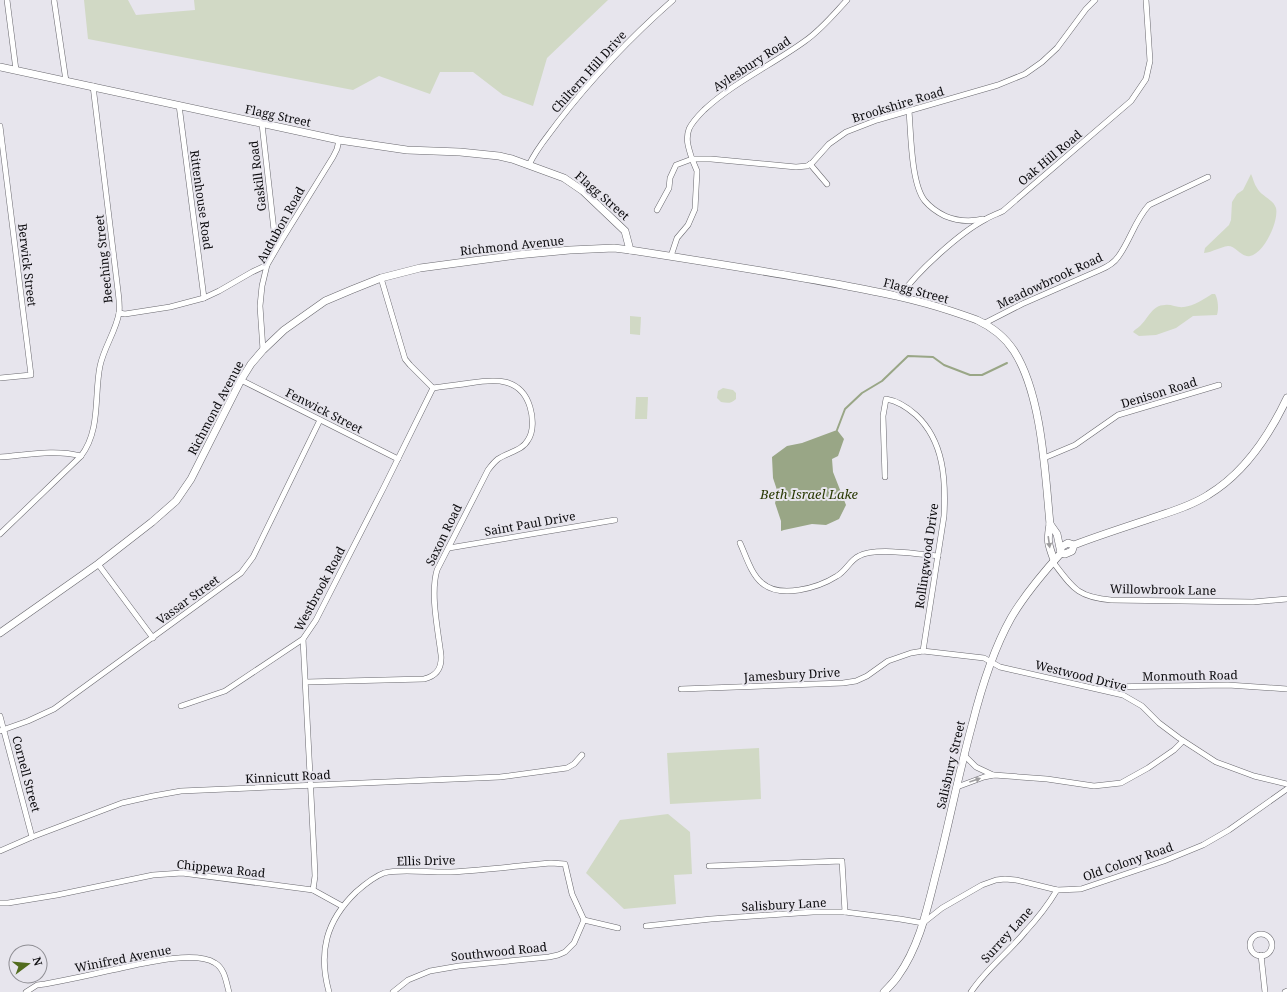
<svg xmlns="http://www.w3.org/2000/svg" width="1287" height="992" font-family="'Noto Serif',serif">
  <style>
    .green { fill: #d1d9c5 }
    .water { fill: #99a686 }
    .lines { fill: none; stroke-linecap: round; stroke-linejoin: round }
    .stream { stroke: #99a686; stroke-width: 2 }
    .street-casing { stroke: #69686e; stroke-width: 6 }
    .secondary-casing { stroke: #69686e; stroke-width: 8 }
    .street { stroke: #fff; stroke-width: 5 }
    .secondary { stroke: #fff; stroke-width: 7 }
    .oneway { fill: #9e9d9f }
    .labels { text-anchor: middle; stroke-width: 4; stroke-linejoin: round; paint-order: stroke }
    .street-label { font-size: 12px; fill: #0c0b0e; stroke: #e7e5ed }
    .water-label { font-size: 13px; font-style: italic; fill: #293903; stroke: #e7e5ed }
  </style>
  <rect width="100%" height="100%" fill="#e7e5ed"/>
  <!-- green -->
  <g class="green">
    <polygon points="84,0 128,0 136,15 195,10 194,0 608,0 547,58 533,106 503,95 473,72 440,72 430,94 379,76 353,90 88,39"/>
    <path d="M1251 174C1253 178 1254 184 1257 188 1261 196 1273 199 1276 208 1279 221 1264 254 1250 256 1242 258 1236 246 1228 246 1220 247 1213 252 1204 253L1205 248 1229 225 1231 220 1232 202 1237 194 1243 190Z"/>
    <path d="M1212 294H1215C1218 299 1219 309 1217 315L1193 316 1176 328 1156 335 1139 336 1133 332C1135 329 1137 329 1140 326 1148 319 1152 305 1165 305 1171 304 1177 308 1184 307 1194 306 1204 299 1212 294Z"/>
    <polygon points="630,316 641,317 640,335 630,334"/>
    <path d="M723 388 733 390 736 393V399C731 404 727 403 721 402L717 398 718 391Z"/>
    <polygon points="636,397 648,397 647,419 635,419"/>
    <polygon points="759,748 761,799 670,804 667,753"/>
    <polygon points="668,814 690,832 692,874 674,875 676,904 624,909 586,873 620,820"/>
  </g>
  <!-- water -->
  <polygon class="water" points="837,430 844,439 838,456 832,459 833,472 846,505 839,519 826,525 812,524 784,530 781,531 781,521 775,503 778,493 773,478 772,457 787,446 802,443"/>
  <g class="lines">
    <!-- stream -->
    <polyline class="stream" points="837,430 845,409 862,393 882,381 908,356 933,357 944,365 970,375 982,375 1007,363"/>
    <!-- street casing -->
    <g class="street-casing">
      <g id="street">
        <polyline points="7,0 16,70"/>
        <polyline points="54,0 66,81"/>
        <polyline points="179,105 204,298"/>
        <path d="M909 111C911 134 911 184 925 201 930 207 937 212 945 216 957 221 970 222 983 219"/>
        <polyline points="262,124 276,248"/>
        <polyline points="0,126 31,375 0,378"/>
        <polyline points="810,164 827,184"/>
        <path d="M529 165C536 149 548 136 558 122 592 78 631 37 673 0"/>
        <path d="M657 210 669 188 670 178 676 165 692 159C689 149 685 140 689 129 692 122 698 116 704 110 734 82 772 65 805 41 821 30 834 14 847 0"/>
        <polyline points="671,256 677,238 688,225 695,209 697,171 692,159 711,159 796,167 807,166 812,163 829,144 846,132 877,120 998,85 1025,74 1042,62 1057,48 1086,9 1095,0"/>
        <polyline points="381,278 405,359 410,365 433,388"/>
        <path d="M900 296C917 272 959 233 986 219 991 216 997 214 1003 211L1131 101 1146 79 1150 61 1146 0"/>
        <polyline points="119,313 125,314 170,307 204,298 219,291 252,272 267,265"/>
        <path d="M983 324 1022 304 1100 270C1107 267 1114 263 1118 257 1130 241 1135 220 1149 205L1208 177"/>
        <polyline points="263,350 260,306 262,286 267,265 281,241 333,157 337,149 339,140"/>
        <polyline points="241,380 398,459"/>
        <path d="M0 457C27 455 55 449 81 456"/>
        <polyline points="1044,458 1075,445 1118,415 1219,385"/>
        <path d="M885 477 883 416 886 399C898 401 907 407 916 415 944 441 946 480 944 516L923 651"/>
        <path d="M0 534 81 456C101 430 94 395 100 366 104 347 116 331 119 313 120 306 119 299 118 291L93 86"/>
        <path d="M740 543C746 556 751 574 762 583 780 599 818 588 837 576 846 571 850 560 859 556 874 547 920 554 938 556"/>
        <polyline points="449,548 615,520"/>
        <path d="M1053 562C1073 588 1077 597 1111 600L1253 602 1287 599"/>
        <polyline points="98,564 153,638"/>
        <path d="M306 682 424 679C437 676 442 668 441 655 438 630 430 594 437 570L488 470C491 466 494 462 498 459 508 452 522 451 528 440 534 431 533 417 530 407 521 377 495 379 470 383 458 385 445 386 433 388"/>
        <polyline points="1102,687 1228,685 1287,689"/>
        <polyline points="681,689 843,683 856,681 867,676 888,661 911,653 923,651 984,658 1000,667 1123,695 1142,706 1159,723 1179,738 1216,762 1254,776 1287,784"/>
        <polyline points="181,706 225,691 303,639"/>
        <polyline points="0,716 32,837"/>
        <polyline points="0,731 28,721 54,709 241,573 253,557 320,420"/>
        <polyline points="964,755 976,767 993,775"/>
        <polyline points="957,787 984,777 994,775 1047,779 1094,786 1121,783 1148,768 1174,750 1183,741"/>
        <polyline points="0,851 32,837 122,803 153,796 181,791 500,777 567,768 574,764 582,755"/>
        <polyline points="709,866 842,861 845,912"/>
        <polyline points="313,890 315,876 314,853 303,639 316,620 384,487 433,388"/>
        <polyline points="0,903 8,903 57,895 153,875 182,873 313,890 342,906"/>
        <polyline points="584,920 618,928"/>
        <polyline points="646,926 711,919 813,912 845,912 900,919 923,923 942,908 982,885 996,880 1005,879 1016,880 1057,890 1081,889 1164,861 1203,845 1229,830 1287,789"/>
        <circle cx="1261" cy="945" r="11"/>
        <polyline points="1261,955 1265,992"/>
        <path d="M26 992 37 985 45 984C66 980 86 976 107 971 133 966 193 949 215 963 225 969 226 982 229 992"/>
        <path d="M329 992C318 952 326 921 356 892 364 885 373 877 384 873 400 868 432 873 451 872 484 870 518 866 551 863L565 864 572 894 584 920 574 943 565 952 558 955 549 957 459 966 430 971 408 980 393 992"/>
        <path d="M971 992C986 969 1008 953 1025 932 1037 919 1048 905 1057 890"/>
        <polyline points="1285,992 1287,991"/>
      </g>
    </g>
    <!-- secondary casing -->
    <g class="secondary-casing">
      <g id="secondary">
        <path d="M0 67 339 140 407 150 460 152 499 156 512 159 564 178 583 191 625 231 630 250C701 261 772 272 842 285 879 292 915 299 951 311 960 314 969 317 977 320 992 327 1005 337 1014 351 1042 395 1045 473 1050 524 1047 541 1048 544 1054 560"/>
        <path d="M1074 545 1072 551 1065 554 1061 553V547L1068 543 1074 545C1100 535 1126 527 1152 518 1170 512 1191 506 1208 495 1245 473 1269 436 1287 398"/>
        <polyline points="0,633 98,564 152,522 176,501 191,479 241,380 251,364 263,350 284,330 325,301 351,290 381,278 420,268 517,255 570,250 614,248 630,250"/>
        <path d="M884 992C889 987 894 982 898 976 921 944 928 904 938 866 950 819 959 772 972 725 981 689 993 650 1011 618 1025 594 1043 573 1061 553L1057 534 1050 524"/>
      </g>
    </g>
    <!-- street -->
    <use href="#street" class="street"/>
    <!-- secondary -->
    <use href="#secondary" class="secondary"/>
  </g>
  <!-- one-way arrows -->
  <defs><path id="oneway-solid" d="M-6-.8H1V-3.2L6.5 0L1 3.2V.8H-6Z"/></defs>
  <g class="oneway">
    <use href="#oneway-solid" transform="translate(1049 542) rotate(82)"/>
    <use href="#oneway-solid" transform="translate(975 780) rotate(-19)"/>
  </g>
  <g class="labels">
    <!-- street labels -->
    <g class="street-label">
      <text transform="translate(752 64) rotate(-33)" y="4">Aylesbury Road</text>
      <text transform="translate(589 72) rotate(-48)" y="4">Chiltern Hill Drive</text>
      <text transform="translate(898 105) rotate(-17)" y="4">Brookshire Road</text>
      <text transform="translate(278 116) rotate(12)" y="4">Flagg Street</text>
      <text transform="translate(1050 158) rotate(-40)" y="4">Oak Hill Road</text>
      <text transform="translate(258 176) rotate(-97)" y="4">Gaskill Road</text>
      <text transform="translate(602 196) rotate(41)" y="4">Flagg Street</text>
      <text transform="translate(201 200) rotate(82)" y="4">Rittenhouse Road</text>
      <text transform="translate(281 225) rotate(-61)" y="4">Audubon Road</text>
      <text transform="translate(512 246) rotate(-6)" y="4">Richmond Avenue</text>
      <text transform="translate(104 259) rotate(-96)" y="4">Beeching Street</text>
      <text transform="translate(27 265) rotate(83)" y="4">Berwick Street</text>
      <text transform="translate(1050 281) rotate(-25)" y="4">Meadowbrook Road</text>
      <text transform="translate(916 291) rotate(15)" y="4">Flagg Street</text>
      <text transform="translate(1159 393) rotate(-17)" y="4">Denison Road</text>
      <text transform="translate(216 408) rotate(-62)" y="4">Richmond Avenue</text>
      <text transform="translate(324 411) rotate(27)" y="4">Fenwick Street</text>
      <text transform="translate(530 524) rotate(-10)" y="4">Saint Paul Drive</text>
      <text transform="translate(444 535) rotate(-64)" y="4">Saxon Road</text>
      <text transform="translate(927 556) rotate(-82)" y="4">Rollingwood Drive</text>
      <text transform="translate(320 589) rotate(-62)" y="4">Westbrook Road</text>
      <text transform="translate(1163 590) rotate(1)" y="4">Willowbrook Lane</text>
      <text transform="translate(188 600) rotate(-36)" y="4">Vassar Street</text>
      <text transform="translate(792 675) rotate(-3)" y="4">Jamesbury Drive</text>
      <text transform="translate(1081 676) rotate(14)" y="4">Westwood Drive</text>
      <text transform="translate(1190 676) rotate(-1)" y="4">Monmouth Road</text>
      <text transform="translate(951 765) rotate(-77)" y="4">Salisbury Street</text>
      <text transform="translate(26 774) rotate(75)" y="4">Cornell Street</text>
      <text transform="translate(288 777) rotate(-3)" y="4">Kinnicutt Road</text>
      <text transform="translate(426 861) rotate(-1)" y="4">Ellis Drive</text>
      <text transform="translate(1128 862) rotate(-19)" y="4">Old Colony Road</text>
      <text transform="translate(221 869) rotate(6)" y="4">Chippewa Road</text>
      <text transform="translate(784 905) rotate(-3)" y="4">Salisbury Lane</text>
      <text transform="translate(1007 935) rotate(-48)" y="4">Surrey Lane</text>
      <text transform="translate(499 952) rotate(-6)" y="4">Southwood Road</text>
      <text transform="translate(123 959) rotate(-11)" y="4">Winifred Avenue</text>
    </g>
    <!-- water labels -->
    <g class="water-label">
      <text x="809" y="499">Beth Israel Lake</text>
    </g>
  </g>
  <!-- north arrow -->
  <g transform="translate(28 964) rotate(74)"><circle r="19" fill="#e7e5ed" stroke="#8f8e94"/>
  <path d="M0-3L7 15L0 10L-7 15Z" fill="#526c1e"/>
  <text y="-6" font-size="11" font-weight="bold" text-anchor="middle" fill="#0c0b0e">N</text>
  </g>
</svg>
